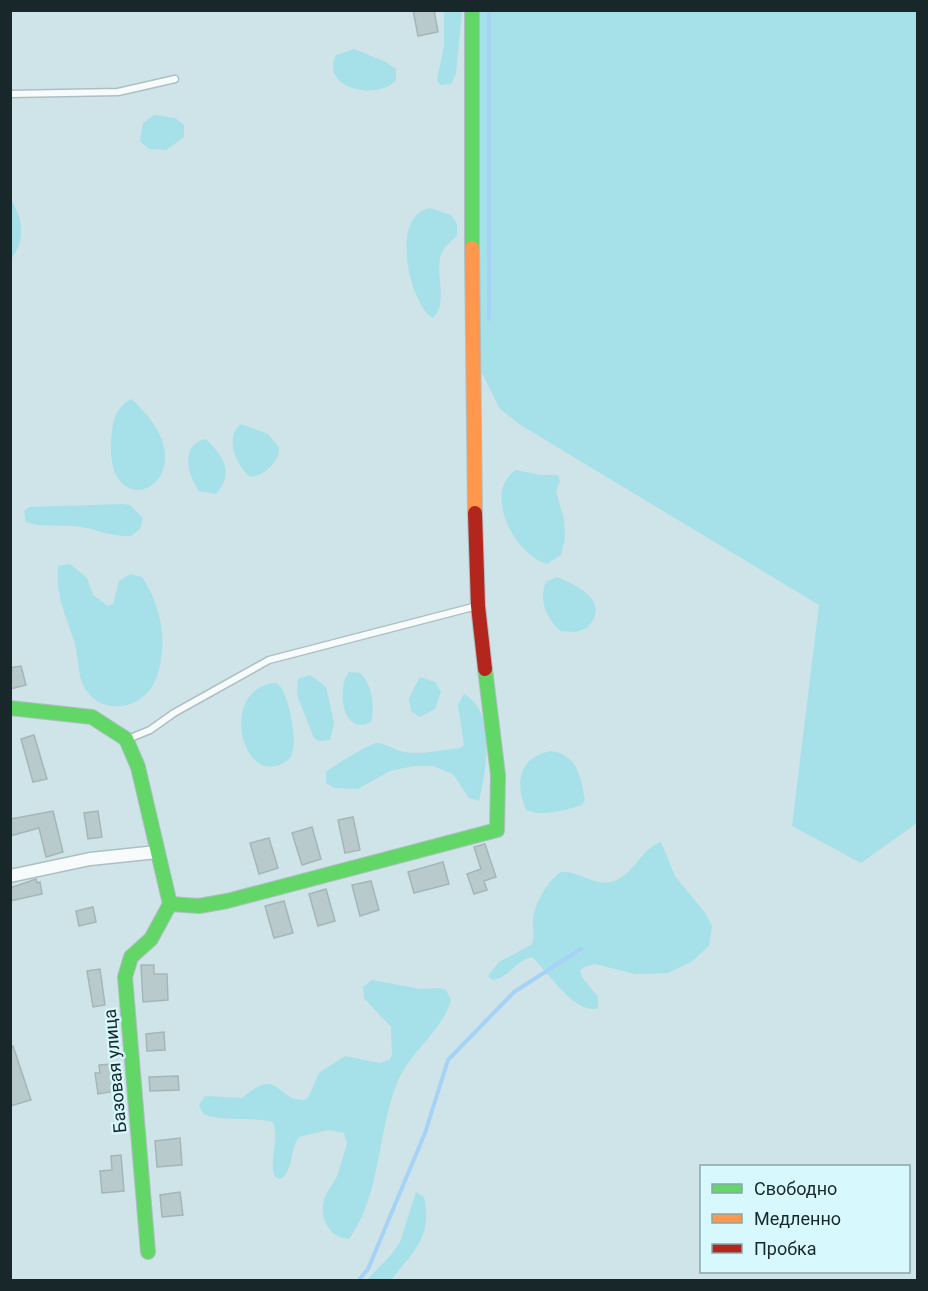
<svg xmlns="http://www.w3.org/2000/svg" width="928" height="1291" font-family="Roboto,sans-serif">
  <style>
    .green { fill: #a6e0e8 }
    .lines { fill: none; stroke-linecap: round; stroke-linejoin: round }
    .stream { stroke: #a6d2f6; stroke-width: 4 }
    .building { fill: #b8cacb; stroke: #a5b6b8; stroke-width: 1.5 }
    .lane-casing { stroke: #aebfc2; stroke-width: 9 }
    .street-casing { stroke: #aebfc2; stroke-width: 15 }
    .fast-casing { stroke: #aebfc2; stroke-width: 16 }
    .slow-casing { stroke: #aebfc2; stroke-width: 16 }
    .jam-casing { stroke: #aebfc2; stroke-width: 16 }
    .lane { stroke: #f8fbfc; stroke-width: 6 }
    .street { stroke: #f8fbfc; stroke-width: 12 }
    .fast { stroke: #63d668; stroke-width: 14 }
    .slow { stroke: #ff974d; stroke-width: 14 }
    .jam { stroke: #b3261e; stroke-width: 14 }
    .labels { text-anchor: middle; stroke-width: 4.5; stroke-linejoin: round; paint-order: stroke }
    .street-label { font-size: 18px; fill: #18282a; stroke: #d7f8fd }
  </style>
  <rect width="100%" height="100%" fill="#cee4e8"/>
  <!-- green -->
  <g class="green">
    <polygon points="444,11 462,11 456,74 451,84 440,85 437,80 444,46"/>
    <polygon points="472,11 917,11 917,823 861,863 792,826 819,605 519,424 500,409 476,361"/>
    <path d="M354 49 386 62 396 69V80C378 101 319 89 336 55Z"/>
    <polygon points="154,115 175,118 184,125 184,137 166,150 149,149 140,141 143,123"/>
    <path d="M10 198C23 218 26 240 11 259Z"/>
    <path d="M430 208 451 215 457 224V236C450 242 442 248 440 258 436 276 448 304 433 318 412 308 387 217 430 208Z"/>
    <path d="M131 399C220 477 106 535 111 442 112 424 114 409 131 399Z"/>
    <path d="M241 424 268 434 279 447C280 461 264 476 250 477 236 466 224 437 241 424Z"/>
    <path d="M206 439C223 456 235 473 216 494L199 491C187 474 180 444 206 439Z"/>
    <path d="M516 470 541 475H558L560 481 556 491 564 519 565 538 561 555 547 564C514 555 482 491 516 470Z"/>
    <path d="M124 504 130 505 143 518 140 529 131 536C111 537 94 528 74 526 57 524 42 528 26 522L24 511 29 507Z"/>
    <path d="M70 564 87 578 93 595 108 606 113 604 119 581 130 574 142 577C156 598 165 627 162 652 161 660 159 675 154 683 142 707 108 716 89 694 76 679 80 659 74 641 66 615 55 595 58 566Z"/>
    <path d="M557 577C577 585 612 602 587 628L576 632 560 631C547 618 538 601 546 582Z"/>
    <path d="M349 672 360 673C372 684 375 706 371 722 342 737 336 688 349 672Z"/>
    <polygon points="310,675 326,687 334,723 330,740 319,741 314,738 297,695 298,679"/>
    <polygon points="420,677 435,682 441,692 435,709 420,717 411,711 409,698"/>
    <path d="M277 683C289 691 301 751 288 760 242 794 216 686 277 683Z"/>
    <path d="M464 694C497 712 486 771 479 801L469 798 453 774 433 766H414L390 771 358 789 335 788 326 783V772C331 767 373 742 377 743 386 744 395 750 404 752 421 755 442 750 460 748L464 745 458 705Z"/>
    <path d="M551 751C578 755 580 776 585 800L582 805C567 810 542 817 526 810 514 781 520 757 551 751Z"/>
    <path d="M661 842 675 876 706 914 712 926 709 946 691 962 668 973 635 974 595 964 584 967 580 971 582 977 598 997V1008C576 1016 547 971 532 957 516 960 508 979 492 980L488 976 499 962 531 945C536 937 532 927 533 918 536 902 546 884 558 874 569 865 594 887 611 882 634 876 640 849 661 842Z"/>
    <path d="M372 980 420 989 440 988 446 990 451 1000C442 1032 410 1051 397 1083 377 1133 381 1195 349 1239 328 1238 318 1216 325 1197 328 1189 334 1183 337 1176 341 1165 343 1155 347 1144L344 1133 328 1130 299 1137C289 1150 294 1172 280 1179L275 1177C268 1159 280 1141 273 1122 249 1116 227 1123 203 1114L199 1105 205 1096 242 1098C281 1065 274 1101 305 1100L309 1096 319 1073 345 1056 379 1063 389 1060 392 1055 391 1027 364 998 363 987Z"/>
    <path d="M416 1192 424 1197C433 1237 413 1252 391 1280H367L390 1256 400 1242Z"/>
  </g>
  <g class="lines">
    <!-- stream -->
    <g class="stream">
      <polyline points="489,319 489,10"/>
      <polyline points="359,1280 368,1269 425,1133 448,1060 514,992 581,949"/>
    </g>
  </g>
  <!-- building -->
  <g class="building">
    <polygon points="413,10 434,10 438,32 418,36"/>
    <polygon points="21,666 26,685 10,689 10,668"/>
    <polygon points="34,735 47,779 33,782 21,739"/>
    <polygon points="53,811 63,852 46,857 39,828 10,836 10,819"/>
    <polygon points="98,811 102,837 88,839 84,813"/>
    <polygon points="353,817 360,850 345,853 338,820"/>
    <polygon points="312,827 321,859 302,865 292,833"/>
    <polygon points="269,838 278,868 259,874 250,843"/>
    <polygon points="485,844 496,877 484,881 487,890 474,894 467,874 481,869 474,847"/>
    <polygon points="443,862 449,884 414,893 408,872"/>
    <polygon points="36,879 37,883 40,882 42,894 10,901 10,888"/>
    <polygon points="371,881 379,910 360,916 352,885"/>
    <polygon points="326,889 335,921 318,926 309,894"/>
    <polygon points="284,901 293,933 274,938 265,906"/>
    <polygon points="93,907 96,922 79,926 76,911"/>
    <polygon points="141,965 154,965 154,974 167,974 168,1000 143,1002"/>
    <polygon points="100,969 105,1005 93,1007 87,971"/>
    <polygon points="164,1032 165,1050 147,1051 146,1034"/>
    <polygon points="10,1046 13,1046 31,1100 10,1106"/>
    <polygon points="112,1064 116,1091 98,1094 95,1073 100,1073 99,1065"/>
    <polygon points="178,1076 179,1090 150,1091 149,1077"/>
    <polygon points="180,1138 182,1165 157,1167 155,1141"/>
    <polygon points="121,1155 124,1191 102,1193 100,1171 112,1170 111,1156"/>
    <polygon points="180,1192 183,1215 162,1217 160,1195"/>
  </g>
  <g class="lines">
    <!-- lane casing -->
    <g class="lane-casing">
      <g id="lane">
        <polyline points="10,94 118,92 175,79"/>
        <polyline points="128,739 150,730 174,713 269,660 477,606"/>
      </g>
    </g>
    <!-- street casing -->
    <g class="street-casing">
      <polyline id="street" points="10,876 90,859 157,852"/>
    </g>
    <!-- fast casing -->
    <g class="fast-casing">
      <g id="fast">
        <polyline points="472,248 472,10"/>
        <polyline points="10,708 92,717 126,739 138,767 170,904 151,939 131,957 125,977 148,1252"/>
        <polyline points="170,904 199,906 227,901 497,830 498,775 485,669"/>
      </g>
    </g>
    <!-- slow casing -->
    <g class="slow-casing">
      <polyline id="slow" points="472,248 475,513"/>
    </g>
    <!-- jam casing -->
    <g class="jam-casing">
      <polyline id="jam" points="475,513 478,606 485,669"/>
    </g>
    <!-- lane -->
    <use href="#lane" class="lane"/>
    <!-- street -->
    <use href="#street" class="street"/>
    <!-- fast -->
    <use href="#fast" class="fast"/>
    <!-- slow -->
    <use href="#slow" class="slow"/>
    <!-- jam -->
    <use href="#jam" class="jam"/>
  </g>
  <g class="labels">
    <!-- street labels -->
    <g class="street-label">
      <text transform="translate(115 1071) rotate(-95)" y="6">Базовая улица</text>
    </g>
  </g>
  <!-- border -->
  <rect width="928" height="1291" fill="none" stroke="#18282a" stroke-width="24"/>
  <!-- legend -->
  <rect x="700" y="1165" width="210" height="108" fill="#d7f8fd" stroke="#8ba5a9" stroke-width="1.5"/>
  <rect x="712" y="1184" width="30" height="9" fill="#63d668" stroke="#8ba5a9" stroke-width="1.5"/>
  <text x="754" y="1195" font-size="18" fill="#18282a">Свободно</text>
  <rect x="712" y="1214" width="30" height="9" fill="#ff974d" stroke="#8ba5a9" stroke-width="1.5"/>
  <text x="754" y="1225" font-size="18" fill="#18282a">Медленно</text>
  <rect x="712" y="1244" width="30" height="9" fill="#b3261e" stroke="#8ba5a9" stroke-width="1.5"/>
  <text x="754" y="1255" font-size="18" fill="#18282a">Пробка</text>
</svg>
